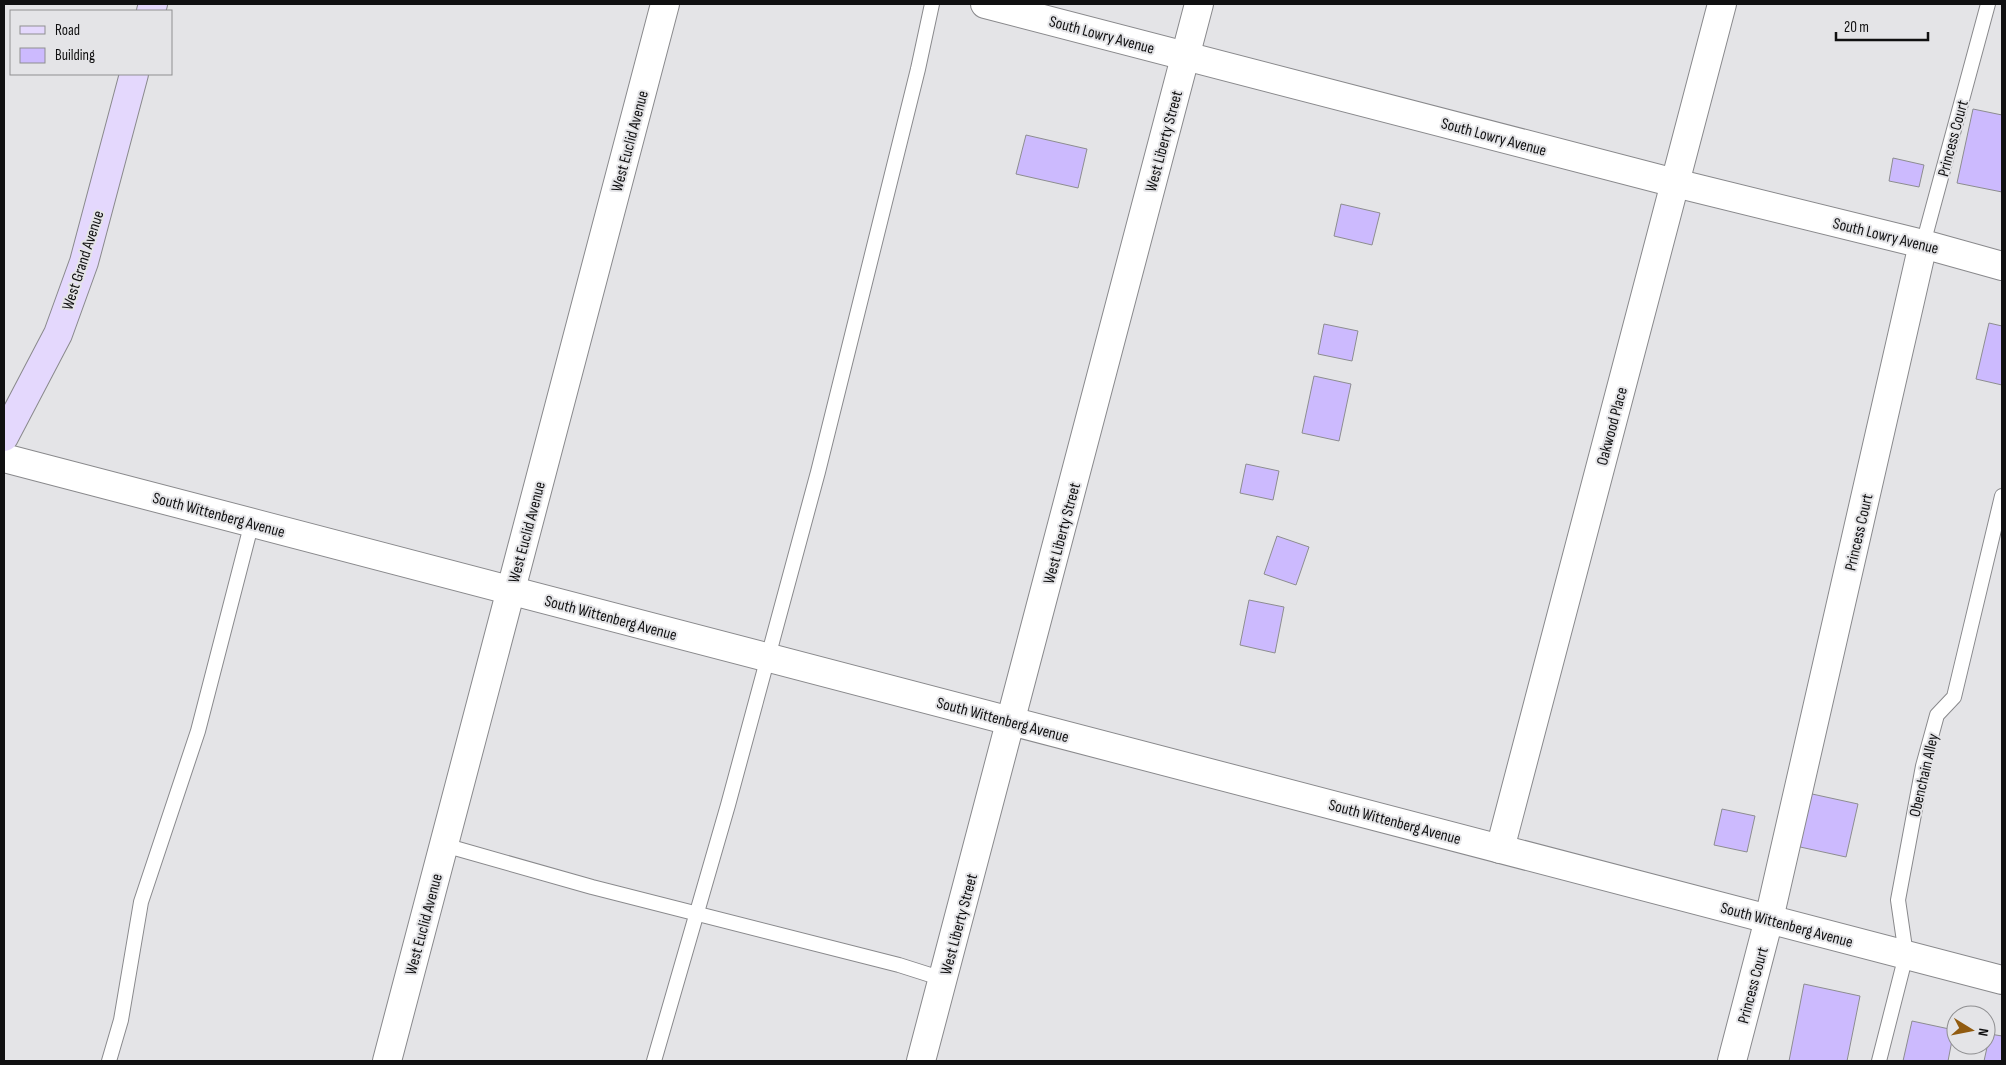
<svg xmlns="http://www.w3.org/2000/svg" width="2006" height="1065" font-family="'Sofia Sans Condensed',sans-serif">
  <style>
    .building { fill: #ccbafe; stroke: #8d8d90 }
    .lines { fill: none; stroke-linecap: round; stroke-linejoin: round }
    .lane-casing { stroke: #89898c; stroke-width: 16 }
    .street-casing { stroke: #89898c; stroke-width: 30 }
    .secondary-casing { stroke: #89898c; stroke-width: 30 }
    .lane { stroke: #fff; stroke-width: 14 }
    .street { stroke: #fff; stroke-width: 28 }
    .secondary { stroke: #e4d8fd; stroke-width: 28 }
    .labels { text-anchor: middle; stroke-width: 4; stroke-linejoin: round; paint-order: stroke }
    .street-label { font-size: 16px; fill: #101011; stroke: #e4e4e7 }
  </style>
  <rect width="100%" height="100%" fill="#e4e4e7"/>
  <!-- building -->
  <g class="building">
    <polygon points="1973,109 2002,115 2002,192 1957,183"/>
    <polygon points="1026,135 1087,149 1078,188 1016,174"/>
    <polygon points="1893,158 1924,165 1919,187 1889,181"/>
    <polygon points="1341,204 1380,213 1372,245 1334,236"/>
    <polygon points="1989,323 2002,326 2002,385 1976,379"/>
    <polygon points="1324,324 1358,331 1352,361 1318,354"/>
    <polygon points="1314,376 1351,384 1339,441 1302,433"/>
    <polygon points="1246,464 1279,471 1273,500 1240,493"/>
    <polygon points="1277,536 1309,547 1296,585 1264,574"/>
    <polygon points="1249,600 1284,607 1275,653 1240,645"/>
    <polygon points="1803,792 1858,804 1846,857 1791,845"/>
    <polygon points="1722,809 1755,816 1747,852 1714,845"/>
    <polygon points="1804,984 1860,996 1847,1061 1789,1061"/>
    <polygon points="1912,1021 1954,1030 1948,1061 1903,1061"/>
    <polygon points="1990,1034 2002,1036 2002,1061 1984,1061"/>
  </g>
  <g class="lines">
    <!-- lane casing -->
    <g class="lane-casing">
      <g id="lane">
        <polyline points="1923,244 1988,4"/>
        <polyline points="444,845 592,887 899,965 943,979"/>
        <polyline points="109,1061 121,1020 141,902 198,731 252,522"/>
        <polyline points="654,1061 728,805 818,472 918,69 932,4"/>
        <polyline points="1879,1061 1906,955 1898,900 1923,766 1937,715 1954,697 2002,496"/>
      </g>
    </g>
    <!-- street casing -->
    <g class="street-casing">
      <g id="street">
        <polyline points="985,4 1675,183 1923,244 2002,266"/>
        <polyline points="4,458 2002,980"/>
        <polyline points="1500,849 1722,4"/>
        <polyline points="387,1061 665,4"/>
        <polyline points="921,1061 1199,4"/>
        <polyline points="1732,1061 1769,919 1923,244"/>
      </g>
    </g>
    <!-- secondary casing -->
    <g class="secondary-casing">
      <g id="secondary">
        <polyline points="151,11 153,4"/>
        <polyline points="4,437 58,334 84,262 134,74"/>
      </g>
    </g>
    <!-- lane -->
    <use href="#lane" class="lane"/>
    <!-- street -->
    <use href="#street" class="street"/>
    <!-- secondary -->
    <use href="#secondary" class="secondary"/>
  </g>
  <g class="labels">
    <!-- street labels -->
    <g class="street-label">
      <text transform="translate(1102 34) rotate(15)" y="6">South Lowry Avenue</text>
      <text transform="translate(1494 136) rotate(15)" y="6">South Lowry Avenue</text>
      <text transform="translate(1952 138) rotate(-75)" y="6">Princess Court</text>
      <text transform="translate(629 141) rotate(-75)" y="6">West Euclid Avenue</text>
      <text transform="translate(1163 141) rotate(-75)" y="6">West Liberty Street</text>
      <text transform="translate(1886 235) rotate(14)" y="6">South Lowry Avenue</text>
      <text transform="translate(82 260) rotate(-72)" y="6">West Grand Avenue</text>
      <text transform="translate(1611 426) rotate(-75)" y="6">Oakwood Place</text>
      <text transform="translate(219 514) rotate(15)" y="6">South Wittenberg Avenue</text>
      <text transform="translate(526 532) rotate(-75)" y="6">West Euclid Avenue</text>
      <text transform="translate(1858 532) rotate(-77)" y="6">Princess Court</text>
      <text transform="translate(1061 533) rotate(-75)" y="6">West Liberty Street</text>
      <text transform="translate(611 617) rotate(15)" y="6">South Wittenberg Avenue</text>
      <text transform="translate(1003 719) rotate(15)" y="6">South Wittenberg Avenue</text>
      <text transform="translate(1923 775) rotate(-77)" y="6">Obenchain Alley</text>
      <text transform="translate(1395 821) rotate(15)" y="6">South Wittenberg Avenue</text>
      <text transform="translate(423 924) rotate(-75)" y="6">West Euclid Avenue</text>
      <text transform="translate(958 924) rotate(-75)" y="6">West Liberty Street</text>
      <text transform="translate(1787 924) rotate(15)" y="6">South Wittenberg Avenue</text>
      <text transform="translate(1752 985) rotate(-75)" y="6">Princess Court</text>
    </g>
  </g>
  <!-- border -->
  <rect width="2006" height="1065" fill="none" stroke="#101011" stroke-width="10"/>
  <!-- legend -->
  <rect x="10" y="10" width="162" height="65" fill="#e4e4e7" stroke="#8f8f91"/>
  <rect x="20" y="26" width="25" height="8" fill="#e4d8fd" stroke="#8f8f91"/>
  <text x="55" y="35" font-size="15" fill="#101011">Road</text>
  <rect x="20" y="48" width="25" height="15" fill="#ccbafe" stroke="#8f8f91"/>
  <text x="55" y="60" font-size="15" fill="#101011">Building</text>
  <!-- north arrow -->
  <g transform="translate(1971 1030) rotate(100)"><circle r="24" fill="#e4e4e7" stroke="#8f8f91"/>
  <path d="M0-4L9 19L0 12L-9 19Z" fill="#915b10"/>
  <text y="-8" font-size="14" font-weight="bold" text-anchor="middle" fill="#101011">N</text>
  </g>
  <!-- scale -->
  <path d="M1836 32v8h92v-8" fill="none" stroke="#101011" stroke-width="2.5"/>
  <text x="1844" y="32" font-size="15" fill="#101011" stroke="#e4e4e7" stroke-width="4" paint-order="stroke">20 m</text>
</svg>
